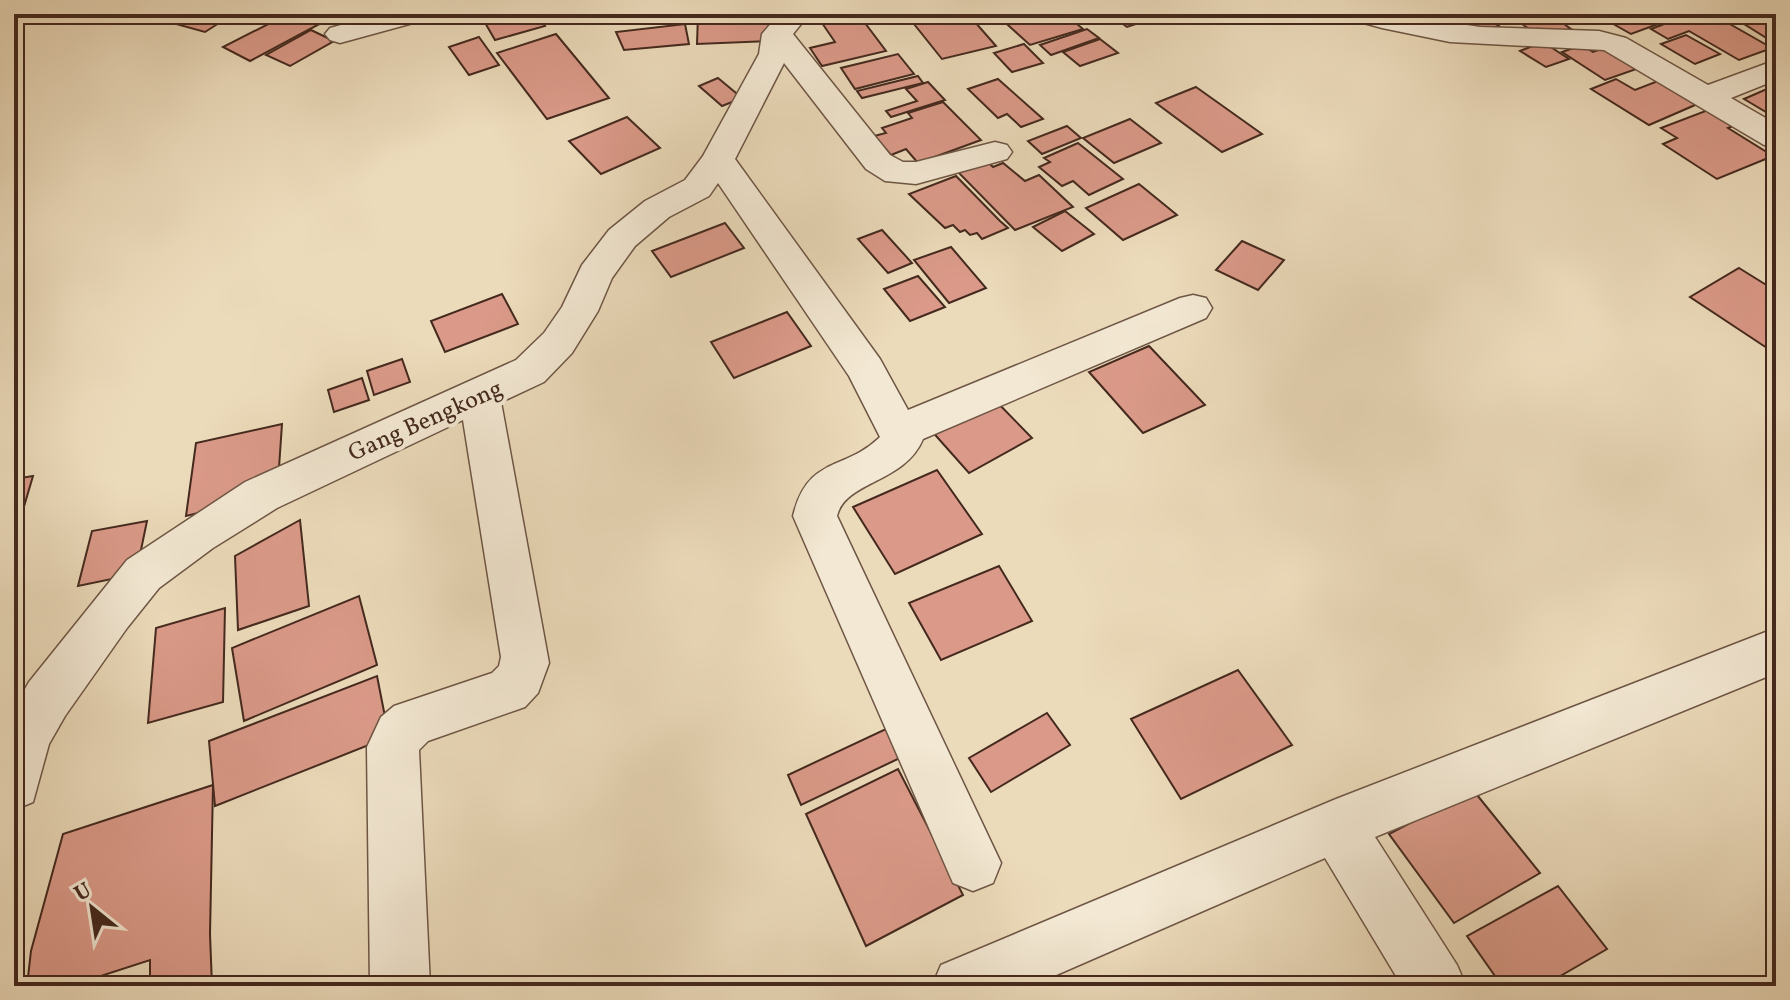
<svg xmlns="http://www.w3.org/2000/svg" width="1790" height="1000" font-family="Vollkorn,serif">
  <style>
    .building { fill: #db9a89; stroke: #44291e; stroke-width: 2 }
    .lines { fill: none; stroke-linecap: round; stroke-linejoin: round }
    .minor-casing { stroke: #6e5645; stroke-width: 3 }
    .minor { fill: #f3e8d3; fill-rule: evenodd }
    .labels { text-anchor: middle; stroke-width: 8; stroke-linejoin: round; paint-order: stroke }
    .street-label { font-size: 24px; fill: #44291e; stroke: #f3e8d3 }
  </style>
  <rect width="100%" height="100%" fill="#ecdbbb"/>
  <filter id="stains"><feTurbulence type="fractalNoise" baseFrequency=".0025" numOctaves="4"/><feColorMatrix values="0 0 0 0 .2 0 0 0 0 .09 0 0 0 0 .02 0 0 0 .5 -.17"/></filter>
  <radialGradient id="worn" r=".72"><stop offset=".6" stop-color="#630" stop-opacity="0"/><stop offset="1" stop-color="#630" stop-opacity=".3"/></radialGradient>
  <!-- building -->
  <g class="building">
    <polygon points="140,14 233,14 205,32"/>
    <polygon points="288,14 310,14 325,21 250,61 223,47"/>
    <polygon points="340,14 379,14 380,15 357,25"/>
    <polygon points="480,14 537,14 545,26 495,40"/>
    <polygon points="768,14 770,41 697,44 698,15"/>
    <polygon points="906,14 968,14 996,46 942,59"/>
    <polygon points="1003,14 1065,14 1083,29 1030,45 998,16"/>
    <polygon points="1109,14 1162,14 1163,15 1127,27"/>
    <polygon points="1455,14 1483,14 1499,26 1478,31"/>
    <polygon points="1508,14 1550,14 1571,29 1539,36"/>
    <polygon points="1628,14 1658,14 1669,20 1631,34 1608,21"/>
    <polygon points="1660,14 1712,14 1772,48 1739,60 1689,31 1668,39 1651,29 1672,21"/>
    <polygon points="1744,14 1776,14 1776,44 1733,17"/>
    <polygon points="859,15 886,51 822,66 810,48 835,42 822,23"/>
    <polygon points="685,24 689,44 624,50 616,32"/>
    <polygon points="1087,29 1099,38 1051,55 1040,45"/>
    <polygon points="311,30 334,41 290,66 266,55"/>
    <polygon points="556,34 609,98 547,119 497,53"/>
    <polygon points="1686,35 1720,54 1695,64 1661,44"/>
    <polygon points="479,37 499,65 469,75 449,47"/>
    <polygon points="1100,39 1118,53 1080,66 1063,52"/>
    <polygon points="1543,42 1569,59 1546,67 1520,51"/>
    <polygon points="1024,44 1043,63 1012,72 994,53"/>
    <polygon points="1582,45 1593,52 1612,45 1645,66 1605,80 1562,52"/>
    <polygon points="898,54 914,74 855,89 841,68"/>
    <polygon points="918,76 923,83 862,98 857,91"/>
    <polygon points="718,78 742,98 722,106 699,86"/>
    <polygon points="998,79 1043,119 1021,127 1007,114 998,118 968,89"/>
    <polygon points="1616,79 1635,90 1663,79 1702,102 1649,125 1591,89"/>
    <polygon points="928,82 945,100 891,117 886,111 917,101 906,89"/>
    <polygon points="1776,85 1776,118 1744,99"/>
    <polygon points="1196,87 1262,134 1222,152 1156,103"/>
    <polygon points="943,102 981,140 918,163 906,149 891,155 874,136 886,133 882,128 912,118 908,113"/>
    <polygon points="1708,110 1733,126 1728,128 1773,156 1717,179 1663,144 1677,138 1661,128"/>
    <polygon points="627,117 660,148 601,174 569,141"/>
    <polygon points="1130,119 1161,143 1114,163 1083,138"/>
    <polygon points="1067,126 1081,138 1042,154 1028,141"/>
    <polygon points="1078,143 1123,179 1089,195 1073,181 1062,186 1039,167 1050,162 1044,158"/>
    <polygon points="987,161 993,167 1003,163 1025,181 1039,175 1073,207 1015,230 958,172"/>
    <polygon points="956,176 1000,221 1008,228 982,239 977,233 970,235 965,230 960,232 953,225 945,228 909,194"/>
    <polygon points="1139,184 1177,215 1123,240 1086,208"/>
    <polygon points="1065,211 1094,234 1062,251 1033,227"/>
    <polygon points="725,223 744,248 671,277 652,251"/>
    <polygon points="882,230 912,263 888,273 858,239"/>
    <polygon points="1242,241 1284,260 1258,290 1216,270"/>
    <polygon points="951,247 986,288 949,303 914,260"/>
    <polygon points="1739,268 1776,291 1776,354 1690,297"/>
    <polygon points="918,276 945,307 910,321 884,289"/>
    <polygon points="502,294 518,324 445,352 431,321"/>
    <polygon points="787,312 811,346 734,378 711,342"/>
    <polygon points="1149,346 1205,405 1143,433 1089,372"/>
    <polygon points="402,359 410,382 374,395 367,371"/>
    <polygon points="362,378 369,400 334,412 328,390"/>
    <polygon points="990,395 1032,438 969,473 929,428"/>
    <polygon points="282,424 278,482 231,505 186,516 196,443"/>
    <polygon points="937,470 982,534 895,574 853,507"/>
    <polygon points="33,476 15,537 14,537 14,479"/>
    <polygon points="300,520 309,606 238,630 235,556"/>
    <polygon points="147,521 136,574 78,586 92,531"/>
    <polygon points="999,566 1032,621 941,660 909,603"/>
    <polygon points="359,596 377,665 244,721 232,648"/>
    <polygon points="225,608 223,702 148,723 156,628"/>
    <polygon points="1238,670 1292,745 1181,799 1131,719"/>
    <polygon points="377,676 389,737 215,806 209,741"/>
    <polygon points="1047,713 1070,745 991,792 969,758"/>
    <polygon points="888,728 902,757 801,805 788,775"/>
    <polygon points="898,769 963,895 866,946 806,814"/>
    <polygon points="213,785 210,934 212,986 150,986 150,960 82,982 81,986 27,986 31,951 63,834"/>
    <polygon points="1473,790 1540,873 1454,923 1389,834"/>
    <polygon points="1558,886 1607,949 1543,986 1502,986 1467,936"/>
  </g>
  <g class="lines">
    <!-- minor casing -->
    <g class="minor-casing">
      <g id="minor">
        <polygon points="381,14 428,14 424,20 340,43 330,40 325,34 330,28"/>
        <path d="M779 14H809L793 34 890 155 903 162H916L995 142 1007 145 1012 152 1007 159 916 184 885 181 866 169 784 63 735 159 880 359 908 410 1180 298 1193 295 1206 298 1212 308 1206 318 923 439C905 483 845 481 837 516L1001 863 993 883 973 891 953 883 793 516C808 455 844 472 880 437L849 376 718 183 709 196 669 217 635 246 612 278 598 311 572 353 544 382 501 402 549 663 538 693 525 707 428 741 419 750 430 986H370L367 747 381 717 394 706 492 673 499 666 501 657 463 420 277 508 213 548 159 588 127 628 65 716 49 744 33 802 14 810V708L29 682 127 560 245 482 516 360 544 333 562 307 582 265 609 230 645 201 685 180 703 156 759 54 762 34Z"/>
        <polygon points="1349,14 1395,14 1480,27 1599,31 1626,38 1708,85 1776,60 1776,80 1731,98 1776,124 1776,148 1764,145 1604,50 1450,42 1382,28 1353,20"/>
        <polygon points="1776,628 1776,673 1375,837 1457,965 1466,986 1402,986 1325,858 1031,986 932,986 941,965 1336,799"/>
      </g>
    </g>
    <!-- minor -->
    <use href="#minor" class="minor"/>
  </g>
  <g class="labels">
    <!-- street labels -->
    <g class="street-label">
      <text transform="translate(425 420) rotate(-24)" y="8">Gang Bengkong</text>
    </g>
  </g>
  <!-- margin -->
  <rect width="1790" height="1000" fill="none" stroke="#ecdbbb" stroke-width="48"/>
  <rect x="16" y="16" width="1758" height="968" fill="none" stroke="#44291e" stroke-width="4"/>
  <rect x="24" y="24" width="1742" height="952" fill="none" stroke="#44291e" stroke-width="2"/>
  <!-- north arrow -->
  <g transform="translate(92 908) rotate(330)" stroke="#f3e8d3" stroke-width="6" paint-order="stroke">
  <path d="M0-6L14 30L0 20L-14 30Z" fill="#44291e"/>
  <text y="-12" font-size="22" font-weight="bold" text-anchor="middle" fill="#44291e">U</text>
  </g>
  <rect width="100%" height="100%" filter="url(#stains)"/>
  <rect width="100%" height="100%" fill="url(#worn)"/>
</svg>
